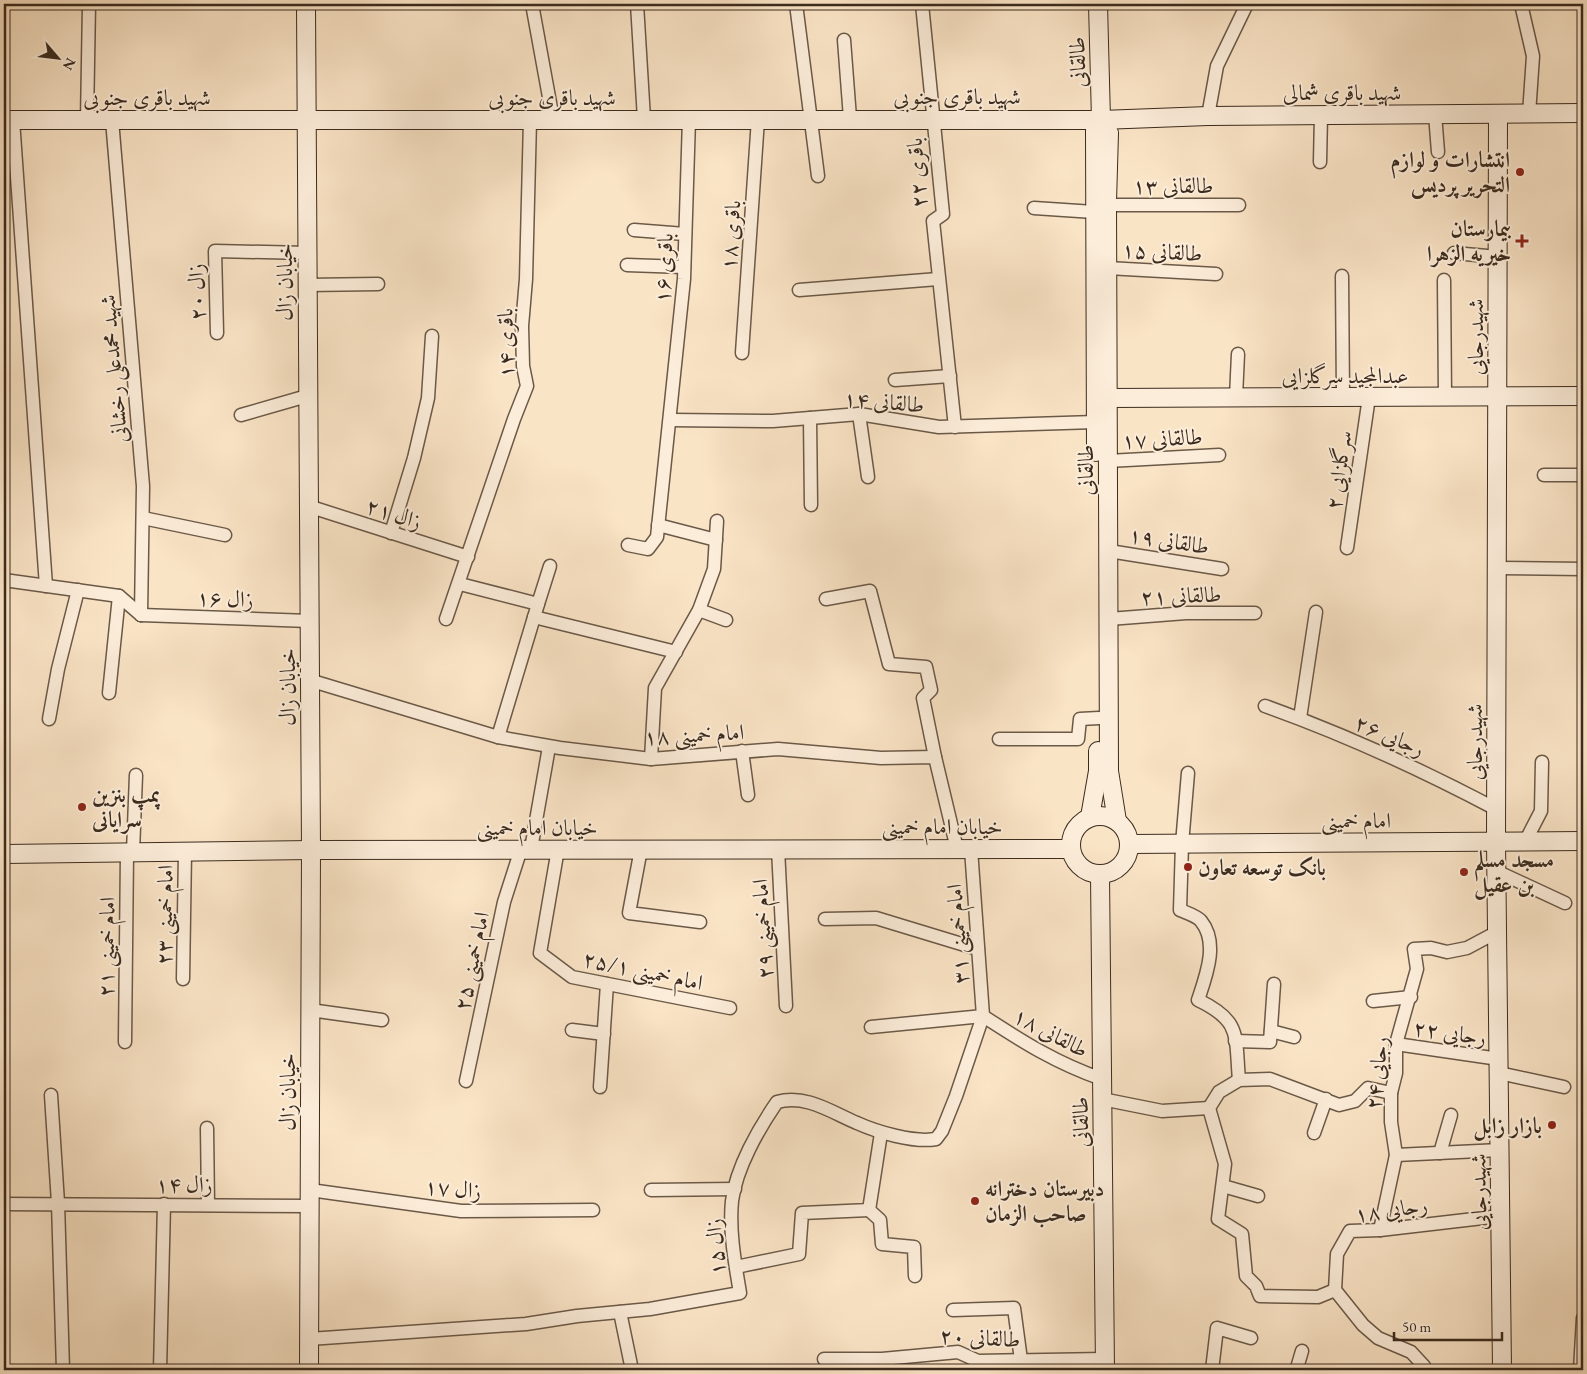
<svg xmlns="http://www.w3.org/2000/svg" width="1587" height="1374" font-family="'EB Garamond',Amiri,serif">
  <style>
    .lines { fill: none; stroke-linecap: round; stroke-linejoin: round }
    .street-casing { stroke: #6b5948; stroke-width: 15 }
    .secondary-casing { stroke: #3b2b1e; stroke-width: 20 }
    .street { stroke: #fcedda; stroke-width: 12 }
    .secondary { stroke: #fcedda; stroke-width: 18 }
    .poi-dot { fill: #8f2418; stroke: #fcedda; stroke-width: 2 }
    .labels { text-anchor: middle; stroke-width: 4; stroke-linejoin: round; paint-order: stroke }
    .street-label { font-size: 22px; fill: #3b2b1e; stroke: #fcedda }
    .poi-label { font-size: 22px; font-weight: bold; fill: #3b2b1e; stroke: #fcedda; text-anchor: start }
  </style>
  <rect width="100%" height="100%" fill="#fae4c6"/>
  <filter id="stains"><feTurbulence type="fractalNoise" baseFrequency=".004" numOctaves="4"/><feColorMatrix values="0 0 0 0 .2 0 0 0 0 .09 0 0 0 0 .02 0 0 0 .5 -.17"/></filter>
  <radialGradient id="worn" r=".72"><stop offset=".6" stop-color="#630" stop-opacity="0"/><stop offset="1" stop-color="#630" stop-opacity=".3"/></radialGradient>
  <g class="lines">
    <!-- street casing -->
    <g class="street-casing">
      <g id="street">
        <polyline points="532,4 553,119"/>
        <polyline points="637,4 644,119"/>
        <polyline points="796,4 818,176"/>
        <polyline points="922,4 943,214 933,221 955,427"/>
        <polyline points="1521,4 1533,56 1529,114"/>
        <polyline points="844,40 850,118"/>
        <polyline points="1435,114 1438,152"/>
        <polyline points="1208,116 1217,66 1247,4"/>
        <polyline points="13,120 46,586"/>
        <polyline points="87,120 89,4"/>
        <polyline points="112,120 143,486 141,615"/>
        <polyline points="1320,162 1321,115"/>
        <polyline points="1107,205 1239,205"/>
        <polyline points="1034,208 1094,212"/>
        <polyline points="634,230 685,234"/>
        <polyline points="1454,253 1498,257"/>
        <polyline points="627,265 684,267"/>
        <polyline points="1107,268 1216,274"/>
        <polyline points="1342,276 1343,397"/>
        <polyline points="1444,280 1445,397"/>
        <polyline points="307,285 378,284"/>
        <polyline points="799,290 938,279"/>
        <polyline points="217,333 215,251 307,253"/>
        <polyline points="742,353 758,119"/>
        <polyline points="895,380 950,376"/>
        <polyline points="1236,397 1238,354"/>
        <polyline points="859,414 868,477"/>
        <polyline points="241,415 307,396"/>
        <polyline points="810,418 811,505"/>
        <polyline points="670,420 773,421 859,414 939,427 1095,422"/>
        <polyline points="1108,461 1219,455"/>
        <polyline points="1544,475 1583,475"/>
        <polyline points="308,506 468,557"/>
        <polyline points="143,518 225,535"/>
        <polyline points="658,525 716,540"/>
        <polyline points="391,533 414,458 428,398 432,336"/>
        <polyline points="628,545 648,549 657,537 684,279 689,119"/>
        <polyline points="1347,548 1369,397"/>
        <polyline points="1109,551 1222,569"/>
        <polyline points="1497,568 1583,569"/>
        <polyline points="4,580 119,596 141,615"/>
        <polyline points="460,584 538,604 498,737"/>
        <polyline points="826,599 870,591 889,664 926,667 931,690 923,698 935,757"/>
        <polyline points="538,604 550,566"/>
        <polyline points="699,610 726,620"/>
        <polyline points="141,615 309,621"/>
        <polyline points="534,617 676,652"/>
        <polyline points="446,619 514,419 527,386 523,366 522,326 526,279 530,120"/>
        <polyline points="1109,619 1186,613 1255,613"/>
        <polyline points="309,680 498,737 560,748 651,759 778,749 881,758 935,757 957,849"/>
        <polyline points="109,693 119,596"/>
        <path d="M1265 706C1344 734 1422 770 1496 809"/>
        <polyline points="1300,718 1316,612"/>
        <polyline points="49,719 58,669 78,590"/>
        <polyline points="999,739 1078,739 1080,719 1099,718"/>
        <polyline points="742,751 748,795"/>
        <polyline points="651,759 655,688 699,610 714,569 717,521"/>
        <path d="M1188 773 1182 844 1180 910C1187 913 1197 916 1201 921 1219 943 1206 976 1198 1000 1242 1021 1235 1036 1239 1080"/>
        <polyline points="1525,842 1541,811 1542,762"/>
        <polyline points="531,849 549,747"/>
        <polyline points="558,849 540,953 572,977 730,1008"/>
        <polyline points="641,849 629,913 700,922"/>
        <polyline points="778,849 786,1006"/>
        <polyline points="133,852 136,775"/>
        <polyline points="1496,871 1565,903"/>
        <polyline points="825,919 876,918 978,949"/>
        <polyline points="183,979 185,852"/>
        <polyline points="1373,1001 1411,997"/>
        <polyline points="310,1010 382,1020"/>
        <path d="M983 1016C1023 1042 1056 1063 1102 1079"/>
        <polyline points="871,1027 983,1016"/>
        <polyline points="572,1030 604,1034"/>
        <polyline points="1271,1031 1294,1037"/>
        <polyline points="1235,1041 1270,1042 1274,984"/>
        <polyline points="125,1042 127,852"/>
        <polyline points="1396,1044 1499,1059"/>
        <polyline points="1499,1073 1564,1087"/>
        <polyline points="466,1081 504,902 521,849"/>
        <polyline points="600,1087 607,984"/>
        <polyline points="51,1095 58,1203 63,1370"/>
        <polyline points="1102,1099 1162,1111 1209,1108"/>
        <polyline points="207,1128 208,1205"/>
        <polyline points="1314,1133 1326,1099"/>
        <polyline points="1440,1153 1451,1115"/>
        <polyline points="1396,1155 1500,1150"/>
        <polyline points="1223,1186 1258,1196"/>
        <polyline points="310,1190 461,1211 593,1210"/>
        <polyline points="651,1190 735,1189"/>
        <polyline points="4,1204 310,1206"/>
        <polyline points="869,1210 880,1220 882,1244 914,1247 915,1276"/>
        <polyline points="1380,1230 1396,1155 1391,1122 1391,1093 1396,1073 1396,1044 1417,969 1414,949 1431,948 1447,952 1467,948 1497,932"/>
        <polyline points="736,1267 799,1254 802,1213 869,1210 881,1133"/>
        <polyline points="1335,1290 1318,1297 1260,1296 1256,1286 1246,1276 1242,1234 1218,1219 1225,1164 1209,1108 1219,1092 1239,1080 1270,1079 1339,1105 1355,1101 1368,1088 1391,1093"/>
        <polyline points="953,1310 1014,1308 1021,1360"/>
        <polyline points="620,1312 632,1370"/>
        <path d="M309 1339 526 1324 577 1316 650 1309 740 1293C735 1263 729 1231 732 1201 736 1168 759 1128 777 1102 806 1094 831 1112 857 1123 877 1132 914 1143 936 1139L942 1131 956 1096 983 1016 971 849"/>
        <polyline points="824,1359 882,1359 958,1352 978,1361 1104,1359"/>
        <polyline points="160,1370 164,1204"/>
        <polyline points="1212,1370 1217,1328 1251,1338"/>
        <polyline points="1299,1370 1297,1368 1302,1351"/>
        <polyline points="1423,1370 1424,1366 1411,1352 1378,1338 1363,1325 1335,1290 1337,1254 1350,1231 1380,1230 1500,1216"/>
        <polyline points="1580,1370 1583,1318"/>
      </g>
    </g>
    <!-- secondary casing -->
    <g class="secondary-casing">
      <g id="secondary">
        <polyline points="306,4 311,850 309,1370"/>
        <polyline points="1098,4 1101,120 1109,133 1107,202 1109,771 1117,821"/>
        <polyline points="1498,114 1496,842 1502,1370"/>
        <polyline points="4,120 1101,120 1208,116 1583,113"/>
        <polyline points="1107,398 1583,396"/>
        <polyline points="1096,452 1095,130 1101,120"/>
        <circle cx="1100" cy="845" r="29"/>
        <polyline points="1090,817 1098,771 1098,751"/>
        <polyline points="1129,844 1583,841"/>
        <polyline points="4,854 311,850 1071,849"/>
        <polyline points="1100,874 1105,1370"/>
      </g>
    </g>
    <!-- street -->
    <use href="#street" class="street"/>
    <!-- secondary -->
    <use href="#secondary" class="secondary"/>
  </g>
  <!-- markers -->
  <g class="poi-dot">
    <circle cx="1520" cy="172" r="5"/>
    <path d="M1519.5 233.5h5v5h5v5h-5v5h-5v-5h-5v-5h5z"/>
    <circle cx="82" cy="807" r="5"/>
    <circle cx="1188" cy="867" r="5"/>
    <circle cx="1464" cy="872" r="5"/>
    <circle cx="1552" cy="1125" r="5"/>
    <circle cx="975" cy="1201" r="5"/>
  </g>
  <g class="labels">
    <!-- street labels -->
    <g class="street-label">
      <text transform="translate(1077 62) rotate(-92)" y="8">طالقانی</text>
      <text x="1342" y="100">شهید باقری شمالی</text>
      <text x="957" y="104">شهید باقری جنوبی</text>
      <text x="147" y="105">شهید باقری جنوبی</text>
      <text x="552" y="105">شهید باقری جنوبی</text>
      <text transform="translate(916 173) rotate(-94)" y="8">باقری ۲۲</text>
      <text x="1173" y="193">طالقانی ۱۳</text>
      <text transform="translate(730 235) rotate(-86)" y="8">باقری ۱۸</text>
      <text transform="translate(1162 251) rotate(3)" y="8">طالقانی ۱۵</text>
      <text transform="translate(663 268) rotate(-87)" y="8">باقری ۱۶</text>
      <text transform="translate(284 282) rotate(-90)" y="8">خیابان زال</text>
      <text transform="translate(196 292) rotate(-92)" y="8">زال ۲۰</text>
      <text transform="translate(1475 337) rotate(-90)" y="8">شهیدرجایی</text>
      <text transform="translate(505 343) rotate(-91)" y="8">باقری ۱۴</text>
      <text transform="translate(113 369) rotate(-95)" y="8">شهید محمدعلی رخشانی</text>
      <text x="1345" y="383">عبدالمجید سرگلزایی</text>
      <text transform="translate(884 401) rotate(5)" y="8">طالقانی ۱۴</text>
      <text transform="translate(1162 438) rotate(-3)" y="8">طالقانی ۱۷</text>
      <text transform="translate(1085 470) rotate(-90)" y="8">طالقانی</text>
      <text transform="translate(1338 470) rotate(-82)" y="8">سرگلزایی ۲</text>
      <text transform="translate(394 513) rotate(18)" y="8">زال ۲۱</text>
      <text transform="translate(1169 540) rotate(9)" y="8">طالقانی ۱۹</text>
      <text transform="translate(1181 595) rotate(-2)" y="8">طالقانی ۲۱</text>
      <text transform="translate(225 598) rotate(2)" y="8">زال ۱۶</text>
      <text transform="translate(287 687) rotate(-90)" y="8">خیابان زال</text>
      <text transform="translate(694 734) rotate(-3)" y="8">امام خمینی ۱۸</text>
      <text transform="translate(1390 735) rotate(23)" y="8">رجایی ۲۶</text>
      <text transform="translate(1474 742) rotate(-90)" y="8">شهیدرجایی</text>
      <text x="1356" y="828">امام خمینی</text>
      <text x="942" y="834">خیابان امام خمینی</text>
      <text x="537" y="835">خیابان امام خمینی</text>
      <text transform="translate(164 915) rotate(-89)" y="8">امام خمینی ۲۳</text>
      <text transform="translate(762 929) rotate(-93)" y="8">امام خمینی ۲۹</text>
      <text transform="translate(957 934) rotate(-94)" y="8">امام خمینی ۳۱</text>
      <text transform="translate(106 947) rotate(-89)" y="8">امام خمینی ۲۱</text>
      <text transform="translate(471 961) rotate(-78)" y="8">امام خمینی ۲۵</text>
      <text transform="translate(643 970) rotate(12)" y="8">امام خمینی ۲۵/۱</text>
      <text transform="translate(1051 1032) rotate(28)" y="8">طالقانی ۱۸</text>
      <text transform="translate(1450 1032) rotate(8)" y="8">رجایی ۲۲</text>
      <text transform="translate(1376 1073) rotate(-84)" y="8">رجایی ۲۴</text>
      <text transform="translate(287 1092) rotate(-90)" y="8">خیابان زال</text>
      <text transform="translate(1080 1122) rotate(-91)" y="8">طالقانی</text>
      <text x="184" y="1192">زال ۱۴</text>
      <text transform="translate(453 1188) rotate(5)" y="8">زال ۱۷</text>
      <text transform="translate(1478 1192) rotate(-91)" y="8">شهیدرجایی</text>
      <text transform="translate(1391 1209) rotate(-8)" y="8">رجایی ۱۸</text>
      <text transform="translate(715 1247) rotate(-94)" y="8">زال ۱۵</text>
      <text transform="translate(980 1337) rotate(3)" y="8">طالقانی ۲۰</text>
    </g>
    <!-- poi labels -->
    <g class="poi-label">
      <text x="1510" y="167" text-anchor="end">انتشارات و لوازم<tspan x="1510" dy="25">التحریر پردیس</tspan></text>
      <text x="1511" y="236" text-anchor="end">بیمارستان<tspan x="1511" dy="25">خیریه الزهرا</tspan></text>
      <text x="92" y="802">پمپ بنزین<tspan x="92" dy="25">سرایانی</tspan></text>
      <text x="1474" y="867">مسجد مسلم<tspan x="1474" dy="25">بن عقیل</tspan></text>
      <text x="1198" y="875">بانک توسعه تعاون</text>
      <text x="1542" y="1133" text-anchor="end">بازار زابل</text>
      <text x="985" y="1196">دبیرستان دخترانه<tspan x="985" dy="25">صاحب الزمان</tspan></text>
    </g>
  </g>
  <!-- margin -->
  <rect width="1587" height="1374" fill="none" stroke="#fae4c6" stroke-width="20"/>
  <rect x="5" y="5" width="1577" height="1364" fill="none" stroke="#3b2b1e" stroke-width="2.5"/>
  <rect x="10" y="10" width="1567" height="1354" fill="none" stroke="#3b2b1e"/>
  <!-- north arrow -->
  <g transform="translate(58 58) rotate(118)" stroke="#fcedda" stroke-width="4" paint-order="stroke">
  <path d="M0-4L9 19L0 12L-9 19Z" fill="#3b2b1e"/>
  <text y="-8" font-size="14" font-weight="bold" text-anchor="middle" fill="#3b2b1e">N</text>
  </g>
  <!-- scale -->
  <path d="M1394 1332v8h108v-8" fill="none" stroke="#3b2b1e" stroke-width="2.5"/>
  <text x="1402" y="1332" font-size="15" fill="#3b2b1e" stroke="#fcedda" stroke-width="4" paint-order="stroke">50 m</text>
  <rect width="100%" height="100%" filter="url(#stains)"/>
  <rect width="100%" height="100%" fill="url(#worn)"/>
</svg>
